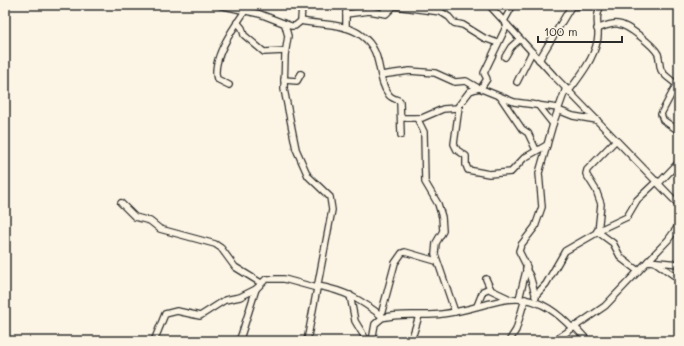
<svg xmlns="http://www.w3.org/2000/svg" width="684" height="346" font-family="Mali,sans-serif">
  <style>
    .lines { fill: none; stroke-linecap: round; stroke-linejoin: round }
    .minor-casing { stroke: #2b2b2b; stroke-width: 8 }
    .minor { stroke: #fcf5e5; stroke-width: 5.5 }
  </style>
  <rect width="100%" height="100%" fill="#fcf5e5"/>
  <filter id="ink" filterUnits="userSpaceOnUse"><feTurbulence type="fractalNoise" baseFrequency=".025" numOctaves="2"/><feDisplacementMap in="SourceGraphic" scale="8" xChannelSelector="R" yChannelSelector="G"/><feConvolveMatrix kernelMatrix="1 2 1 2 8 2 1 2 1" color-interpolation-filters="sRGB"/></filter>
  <g filter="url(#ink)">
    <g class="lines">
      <!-- minor casing -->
      <g class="minor-casing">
        <g id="minor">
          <polyline points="219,5 260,14 291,26 295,26 301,21 302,5"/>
          <polyline points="489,5 555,77 679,205"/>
          <polyline points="572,6 595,6 599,8"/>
          <polyline points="384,13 385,5"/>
          <polyline points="346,14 369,11 386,14 394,6 441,12 449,17 454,23 463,25 484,38 498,43"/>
          <path d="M301 21C319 25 345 23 361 35 385 52 375 77 389 95 391 98 396 99 400 101L401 135"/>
          <polyline points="504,21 513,5"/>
          <polyline points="237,22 242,28 244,35 264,52 285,51"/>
          <polyline points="285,25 288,36 285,55 284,89 296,149 308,176 330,197 332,210 307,341"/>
          <polyline points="346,28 346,5"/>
          <path d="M597 29C605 26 611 23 618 24 628 25 653 45 658 54 660 59 659 65 661 70 664 76 672 80 677 85"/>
          <polyline points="505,57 511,47 520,39"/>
          <polyline points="539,60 572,5"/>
          <polyline points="381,75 410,71 435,73 455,82 466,81 478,88"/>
          <polyline points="284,80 297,81 301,74"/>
          <polyline points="679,80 661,114 663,120 679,131"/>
          <polyline points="517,82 532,52"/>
          <path d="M229 85 217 79C211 59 234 27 245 11"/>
          <polyline points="481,88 487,79 484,73 507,25"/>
          <path d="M569 91C580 76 593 60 597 42 601 28 593 21 601 5"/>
          <polyline points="501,98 522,129 528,133 536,150"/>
          <polyline points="538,105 553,124"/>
          <polyline points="459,107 454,144 457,150 466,156 466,165 468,170 489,174 511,172 524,158 547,145"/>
          <polyline points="558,110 573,116 597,120"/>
          <polyline points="401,118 422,118 443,109 457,108 470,91 479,88 514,102 558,108"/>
          <polyline points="417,118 424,132 425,182 438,204 442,217 443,231 436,243 435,254 455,312"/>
          <polyline points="616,140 587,170 586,174 596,190 601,204 598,232 613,243 621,258 638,271"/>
          <polyline points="659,183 679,162"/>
          <polyline points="121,203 135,217 150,221 160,229 215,244 221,248 235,267 261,283"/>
          <polyline points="597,231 627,217 637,200 657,181"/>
          <polyline points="648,261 679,264"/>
          <polyline points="655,262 679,279"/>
          <polyline points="526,269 530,276 536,297"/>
          <polyline points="486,279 491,290 508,298"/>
          <path d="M318 286C346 291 361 300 383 317"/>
          <polyline points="350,295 355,321 367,341"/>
          <polyline points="535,296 546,284 565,251 598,232"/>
          <polyline points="519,299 527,267 519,251 521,245 535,227 542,207 539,173 553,124 566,88"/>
          <polyline points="477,306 483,291 490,288"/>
          <polyline points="381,315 395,263 402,253 405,252 436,261"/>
          <polyline points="574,326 588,341"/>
          <polyline points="154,341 165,314 177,311 200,316 225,300 240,297 256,289"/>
          <polyline points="238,341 241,336 256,289 266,279 284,279 317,288"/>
          <path d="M372 341 375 324 382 318C401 312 422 317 442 314 498 307 524 277 572 328"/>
          <polyline points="411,341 419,316"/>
          <polyline points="509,341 516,330 525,299"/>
          <polyline points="554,341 605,306 668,240 679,225"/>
        </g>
      </g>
      <!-- minor -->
      <use href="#minor" class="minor"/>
    </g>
  </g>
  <!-- margin -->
  <rect width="684" height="346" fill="none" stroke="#fcf5e5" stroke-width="20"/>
  <rect x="10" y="10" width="664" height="326" fill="none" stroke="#2b2b2b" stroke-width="1.5" filter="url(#ink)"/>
  <!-- scale -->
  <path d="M538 36v6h84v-6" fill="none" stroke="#2b2b2b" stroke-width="2"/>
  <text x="544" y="36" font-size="12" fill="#2b2b2b" stroke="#fcf5e5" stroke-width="3" paint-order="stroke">100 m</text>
</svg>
